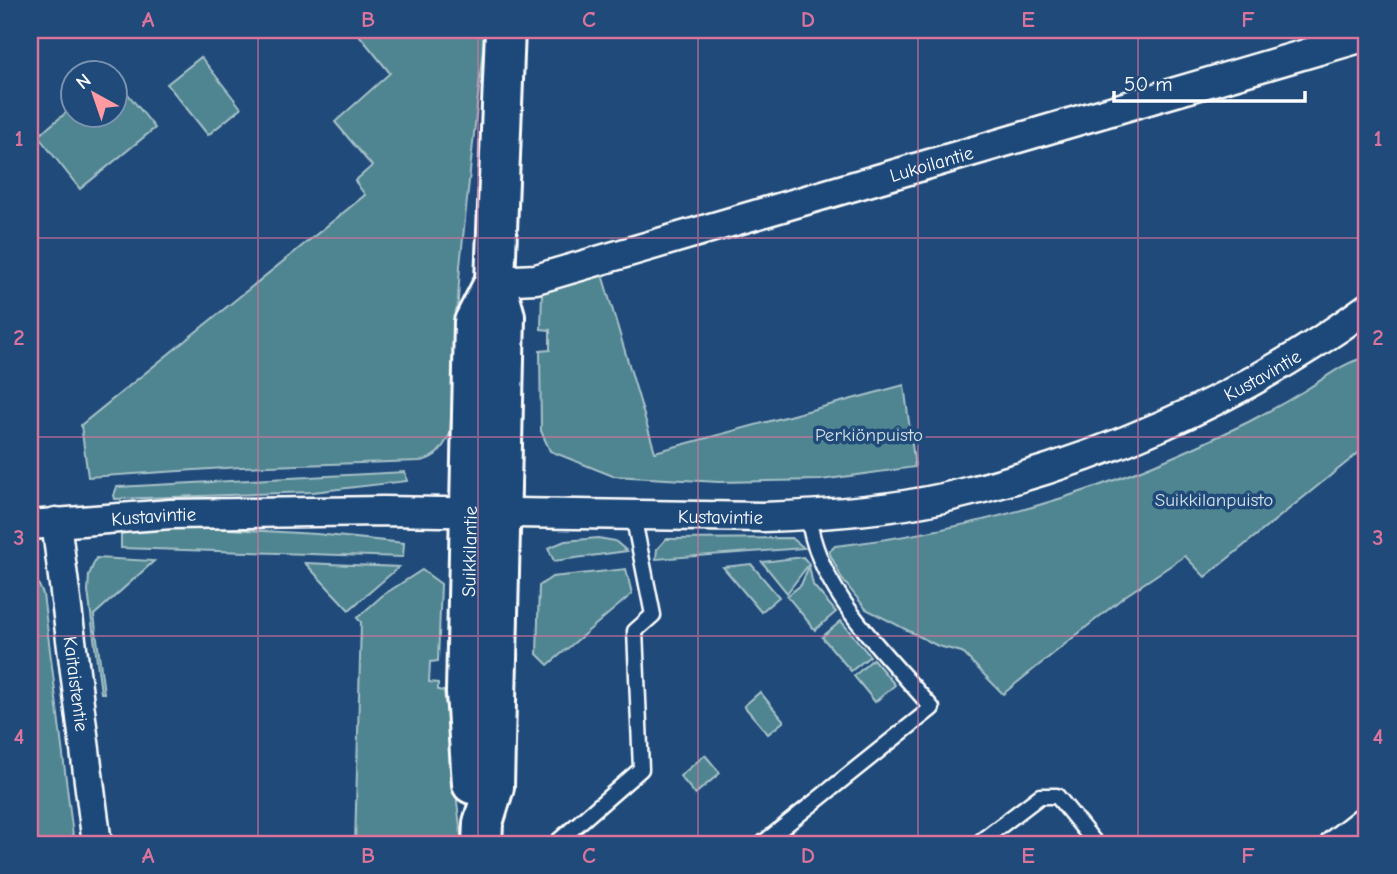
<svg xmlns="http://www.w3.org/2000/svg" width="1397" height="874" font-family="'Comic Neue',sans-serif">
  <style>
    .green { fill: #4f8491; stroke: #a7c2c8; stroke-width: 2 }
    .lines { fill: none; stroke-linecap: round; stroke-linejoin: round }
    .lane-casing { stroke: #fff; stroke-width: 19 }
    .street-casing { stroke: #fff; stroke-width: 33 }
    .secondary-casing { stroke: #fff; stroke-width: 44 }
    .lane { stroke: #1f4a7a; stroke-width: 14 }
    .street { stroke: #1f4a7a; stroke-width: 28 }
    .secondary { stroke: #1f4a7a; stroke-width: 38 }
    .grid { fill: none; stroke: #da749d; stroke-width: 2; stroke-opacity: 0.55 }
    .labels { text-anchor: middle; stroke-width: 7; stroke-linejoin: round; paint-order: stroke }
    .street-label { font-size: 19px; fill: #fff; stroke: #1f4a7a }
    .park-label { font-size: 19px; fill: #d3e0e4; stroke: #1f4a7a }
    .neatline { fill: none; stroke: #da749d; stroke-width: 2.5 }
    .grid-label { font-size: 23px; text-anchor: middle; font-weight: bold; fill: #da749d }
  </style>
  <rect width="100%" height="100%" fill="#1f4a7a"/>
  <filter id="ink" filterUnits="userSpaceOnUse"><feTurbulence type="fractalNoise" baseFrequency=".0143" numOctaves="2"/><feDisplacementMap in="SourceGraphic" scale="14" xChannelSelector="R" yChannelSelector="G"/><feConvolveMatrix kernelMatrix="1 2 1 2 8 2 1 2 1" color-interpolation-filters="sRGB"/></filter>
  <g filter="url(#ink)">
    <!-- green -->
    <g class="green">
      <path d="M355 30H485L460 266 450 434C442 449 437 458 420 461L241 467 88 477 81 425 365 195 355 181 372 166 335 122 390 73Z"/>
      <polygon points="201,57 241,108 208,135 167,84"/>
      <polygon points="116,79 155,128 80,189 38,136 73,107 74,116 116,116"/>
      <polygon points="601,271 655,452 904,385 915,467 821,480 719,482 613,476 550,451 541,431 540,351 550,350 550,330 541,329 542,289"/>
      <path d="M1367 357V446L1205 577 1185 556 1125 596 1003 694 962 652 938 646 866 609 842 579 829 552 835 546C969 531 1097 494 1217 437 1248 423 1278 407 1307 389 1327 377 1344 362 1367 357Z"/>
      <polygon points="405,472 407,481 313,492 115,499 114,495 117,487"/>
      <polygon points="175,526 316,534 404,543 403,557 121,548 121,529"/>
      <polygon points="598,538 615,541 627,551 554,561 548,548 565,541"/>
      <polygon points="792,538 804,548 656,559 657,549 666,539"/>
      <polygon points="803,557 809,564 787,593 762,562"/>
      <polygon points="96,558 154,561 94,615 104,693 101,693 88,591 89,575"/>
      <polygon points="305,563 399,567 349,610"/>
      <polygon points="751,564 779,597 761,612 723,567"/>
      <polygon points="30,566 43,594 74,844 34,844 30,839"/>
      <polygon points="809,566 813,585 836,612 815,630 787,596 801,585"/>
      <polygon points="626,569 632,594 548,665 537,654 539,586 552,577"/>
      <polygon points="422,570 441,584 438,661 430,662 429,682 438,683 438,690 444,691 462,844 355,844 361,622 357,618 383,595"/>
      <polygon points="841,621 870,656 851,671 822,637"/>
      <polygon points="873,659 895,685 875,702 854,676"/>
      <polygon points="760,692 784,721 768,734 744,706"/>
      <polygon points="705,755 720,773 695,794 680,776"/>
    </g>
    <g class="lines">
      <!-- lane casing -->
      <g class="lane-casing">
        <g id="lane">
          <polyline points="555,844 641,769 635,631 653,615 633,515"/>
          <path d="M762 844 932 708C884 651 818 592 808 515"/>
          <polyline points="977,844 1040,796 1057,796 1096,844"/>
        </g>
      </g>
      <!-- street casing -->
      <g class="street-casing">
        <g id="street">
          <path id="s1" d="M495 281 536 279 1367 36"/>
          <path id="s2" d="M56 522 97 844"/>
          <path id="s3" d="M30 525 171 514 383 511 763 517C819 515 889 510 943 498 1094 463 1242 400 1367 308"/>
          <polyline points="1335,844 1367,819"/>
        </g>
      </g>
      <!-- secondary casing -->
      <g class="secondary-casing">
        <g id="secondary">
          <path id="s4" d="M472 784 466 692 474 322 495 281"/>
          <polyline points="482,844 483,823 494,787 505,316 495,281 505,30"/>
        </g>
      </g>
      <!-- lane -->
      <use href="#lane" class="lane"/>
      <!-- street -->
      <use href="#street" class="street"/>
      <!-- secondary -->
      <use href="#secondary" class="secondary"/>
    </g>
  </g>
  <!-- grid -->
  <path class="grid" d="M258 30V844M478 30V844M698 30V844M918 30V844M1138 30V844M30 238H1367M30 437H1367M30 636H1367"/>
  <g class="labels">
    <!-- street labels -->
    <g class="street-label">
      <text dy="7" stroke="none"><textPath href="#s1" startOffset="453">Lukoilantie</textPath></text>
      <text dy="7" stroke="none"><textPath href="#s3" startOffset="1258">Kustavintie</textPath></text>
      <text dy="7" stroke="none"><textPath href="#s3" startOffset="124">Kustavintie</textPath></text>
      <text dy="7" stroke="none"><textPath href="#s3" startOffset="691">Kustavintie</textPath></text>
      <text dy="7" stroke="none"><textPath href="#s4" startOffset="233">Suikkilantie</textPath></text>
      <text dy="7" stroke="none"><textPath href="#s2" startOffset="163">Kaitaistentie</textPath></text>
    </g>
    <!-- park labels -->
    <g class="park-label">
      <text x="869" y="441">Perkiönpuisto</text>
      <text x="1214" y="506">Suikkilanpuisto</text>
    </g>
  </g>
  <!-- margin -->
  <rect width="1397" height="874" fill="none" stroke="#1f4a7a" stroke-width="77"/>
  <!-- north arrow -->
  <g transform="translate(94 94) rotate(320)"><circle r="33" fill="#1f4a7a" stroke="#7992af" stroke-width="2"/>
  <path d="M0-5L12 26L0 18L-12 26Z" fill="#ff9aa2"/>
  <text y="-10" font-size="19" font-weight="bold" text-anchor="middle" fill="#ffffff">N</text>
  </g>
  <!-- scale -->
  <path d="M1114 91v10h191v-10" fill="none" stroke="#ffffff" stroke-width="3.5"/>
  <text x="1124" y="91" font-size="21" fill="#ffffff" stroke="#1f4a7a" stroke-width="5" paint-order="stroke">50 m</text>
  <rect x="38" y="38" width="1320" height="798" class="neatline"/>
  <g class="grid-label">
    <text x="148" y="27">A</text>
    <text x="368" y="27">B</text>
    <text x="589" y="27">C</text>
    <text x="808" y="27">D</text>
    <text x="1028" y="27">E</text>
    <text x="1248" y="27">F</text>
    <text x="19" y="146">1</text>
    <text x="1378" y="146">1</text>
    <text x="19" y="345">2</text>
    <text x="1378" y="345">2</text>
    <text x="19" y="545">3</text>
    <text x="1378" y="545">3</text>
    <text x="19" y="744">4</text>
    <text x="1378" y="744">4</text>
    <text x="148" y="863">A</text>
    <text x="368" y="863">B</text>
    <text x="589" y="863">C</text>
    <text x="808" y="863">D</text>
    <text x="1028" y="863">E</text>
    <text x="1248" y="863">F</text>
  </g>
</svg>
